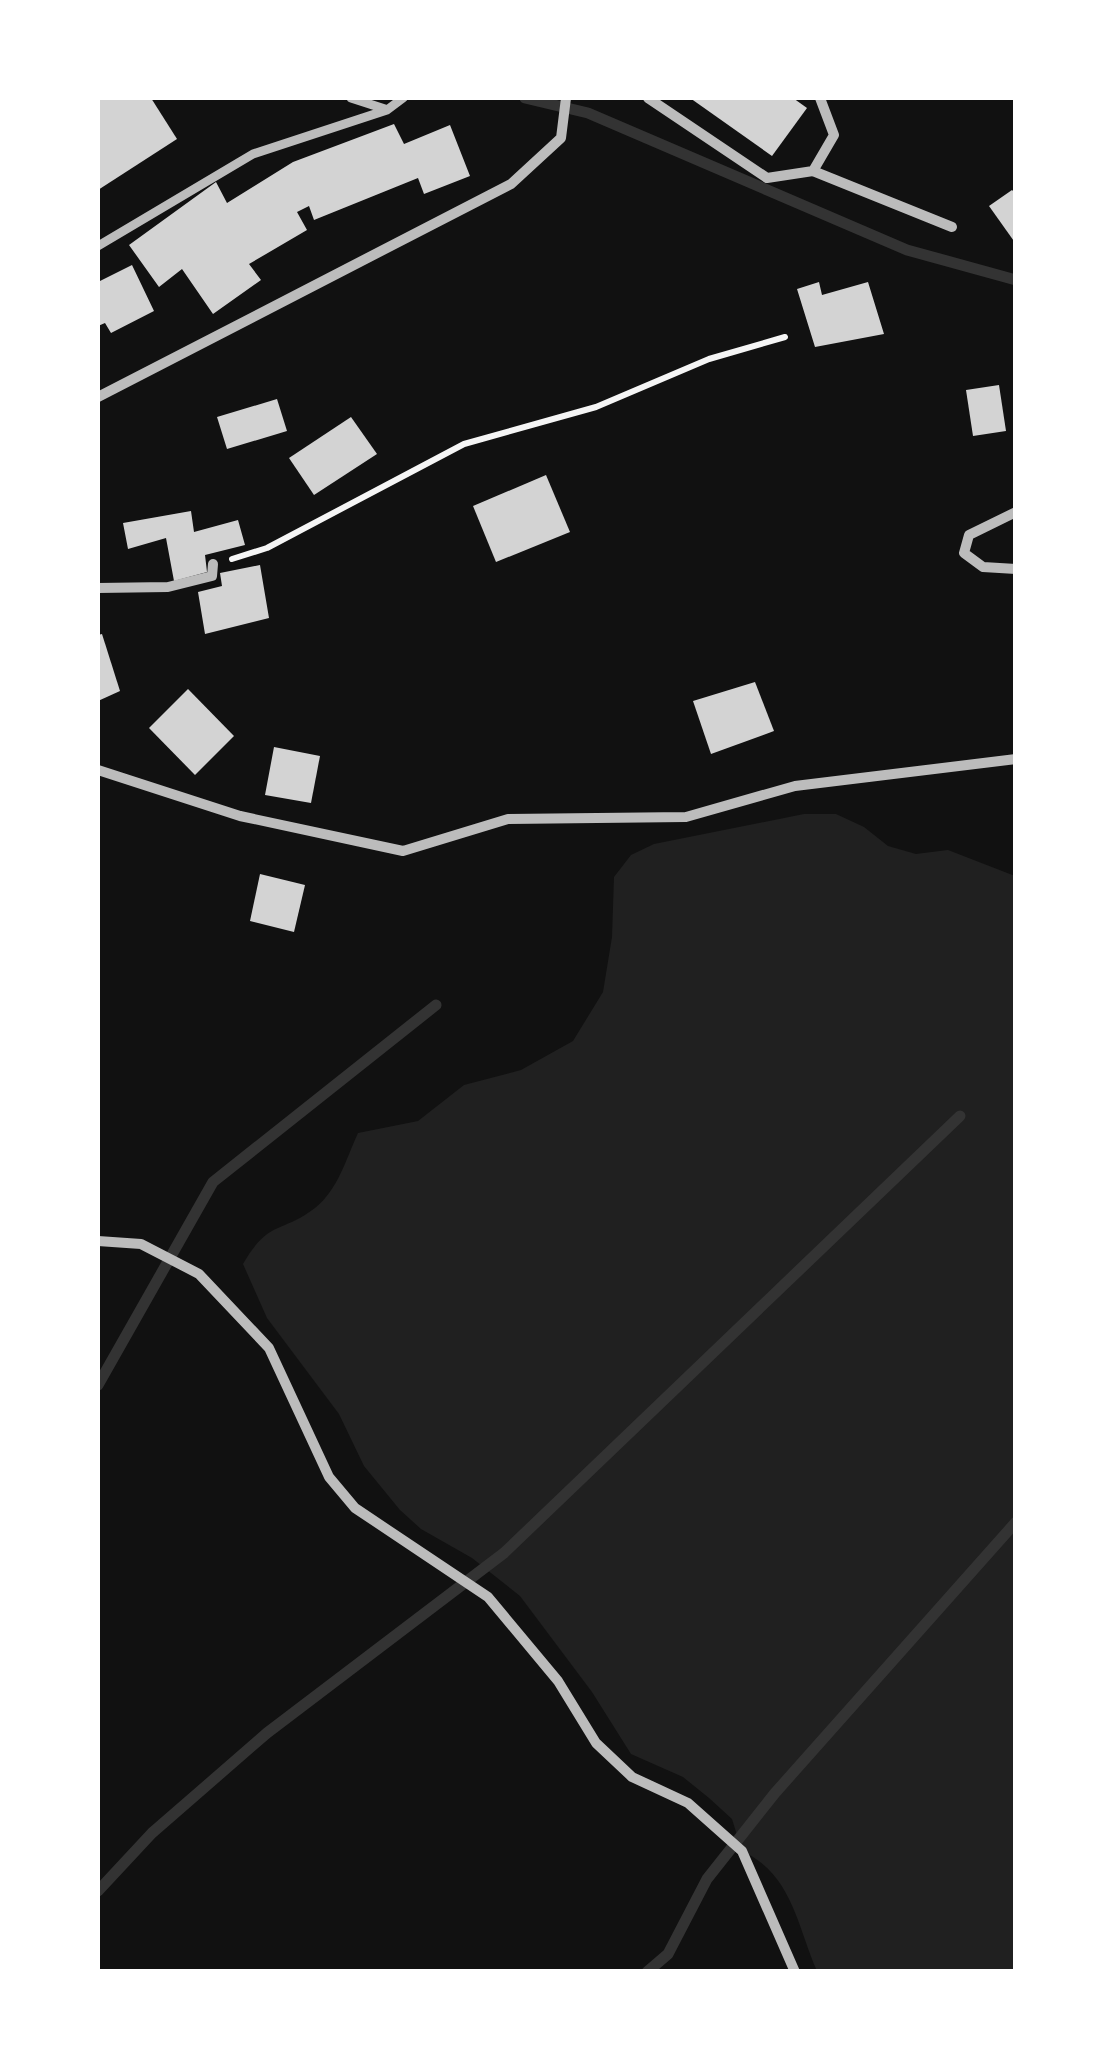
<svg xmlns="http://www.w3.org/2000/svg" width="1113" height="2069" font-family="Manrope,sans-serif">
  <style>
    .green { fill: #202020 }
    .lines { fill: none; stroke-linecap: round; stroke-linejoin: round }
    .stream { stroke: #333; stroke-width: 11 }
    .building { fill: #d3d3d3 }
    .path { stroke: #f5f5f5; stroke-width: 6 }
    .pedestrian { stroke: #bcbcbc; stroke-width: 9 }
    .minor { stroke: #bcbcbc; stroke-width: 10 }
  </style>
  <rect width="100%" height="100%" fill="#111"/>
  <!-- green -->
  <path class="green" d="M804 814H836L864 827 888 846 916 854 948 850 1015 876V1971H817C797 1925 792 1874 742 1851L732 1819 709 1798 683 1777 631 1754 592 1692 520 1596 472 1558 421 1529 400 1510 364 1466 339 1414 267 1318 243 1264C269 1219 281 1234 315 1208 338 1190 346 1159 358 1133L418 1121 464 1085 521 1070 573 1041 603 992 612 937 614 877 631 855 654 844Z"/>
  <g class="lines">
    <!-- stream -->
    <g class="stream">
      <polyline points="525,98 588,113 907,250 1016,280"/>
      <polyline points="98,1385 213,1182 436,1005"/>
      <polyline points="98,1891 152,1833 267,1733 504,1553 960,1116"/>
      <polyline points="647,1972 668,1954 707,1879 775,1793 1016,1522"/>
    </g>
  </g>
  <!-- building -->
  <g class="building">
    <polygon points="104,98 151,98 177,139 98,190 98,101"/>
    <polygon points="690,98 793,98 807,108 772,156"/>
    <polygon points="394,124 404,144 450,125 470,176 424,194 418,178 314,220 309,206 297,212 307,230 249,264 261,280 213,314 182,269 159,287 129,245 216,182 227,203 293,162"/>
    <polygon points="1012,190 1016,194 1016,244 989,206"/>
    <polygon points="132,265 154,311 111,333 105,323 98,326 98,282"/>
    <polygon points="819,282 822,295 868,282 884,334 815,347 797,289"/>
    <polygon points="999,385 1006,431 973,436 966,390"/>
    <polygon points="277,399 287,431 227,449 217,417"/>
    <polygon points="351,417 377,454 314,495 289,458"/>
    <polygon points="546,475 570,532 496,562 473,506"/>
    <polygon points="191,511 194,532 238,520 245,545 205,555 207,572 174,581 166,538 128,549 123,523"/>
    <polygon points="260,565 269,618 205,634 198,592 222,586 220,573"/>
    <polygon points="102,634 120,691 98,701 98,635"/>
    <polygon points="755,682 774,731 711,754 693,701"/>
    <polygon points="188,689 234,736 195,775 149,728"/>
    <polygon points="274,747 320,756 311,803 265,795"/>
    <polygon points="260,874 305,885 294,932 250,921"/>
  </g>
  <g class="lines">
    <!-- path -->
    <polyline class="path" points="232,559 267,548 464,444 596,407 709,359 785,337"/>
    <!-- pedestrian -->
    <g class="pedestrian">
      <polyline points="351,98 385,109"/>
      <polyline points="98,246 253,154 387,110 403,98"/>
    </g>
    <!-- minor -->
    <g class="minor">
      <polyline points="648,98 767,178 813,171 834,135 820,98"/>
      <polyline points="813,171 952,227"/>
      <polyline points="98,397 511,184 561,138 566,98"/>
      <polyline points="1016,512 969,535 964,553 983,567 1016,569"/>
      <polyline points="98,588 168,587 212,576 213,564"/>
      <polyline points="98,770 240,816 403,851 508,819 686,817 795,786 1016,759"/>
      <polyline points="98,1241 141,1244 199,1274 269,1348 329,1477 355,1508 488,1597 558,1681 596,1743 632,1777 688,1803 742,1851 795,1972"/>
    </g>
  </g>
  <!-- border -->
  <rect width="1113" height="2069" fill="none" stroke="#ffffff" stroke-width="200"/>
</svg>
